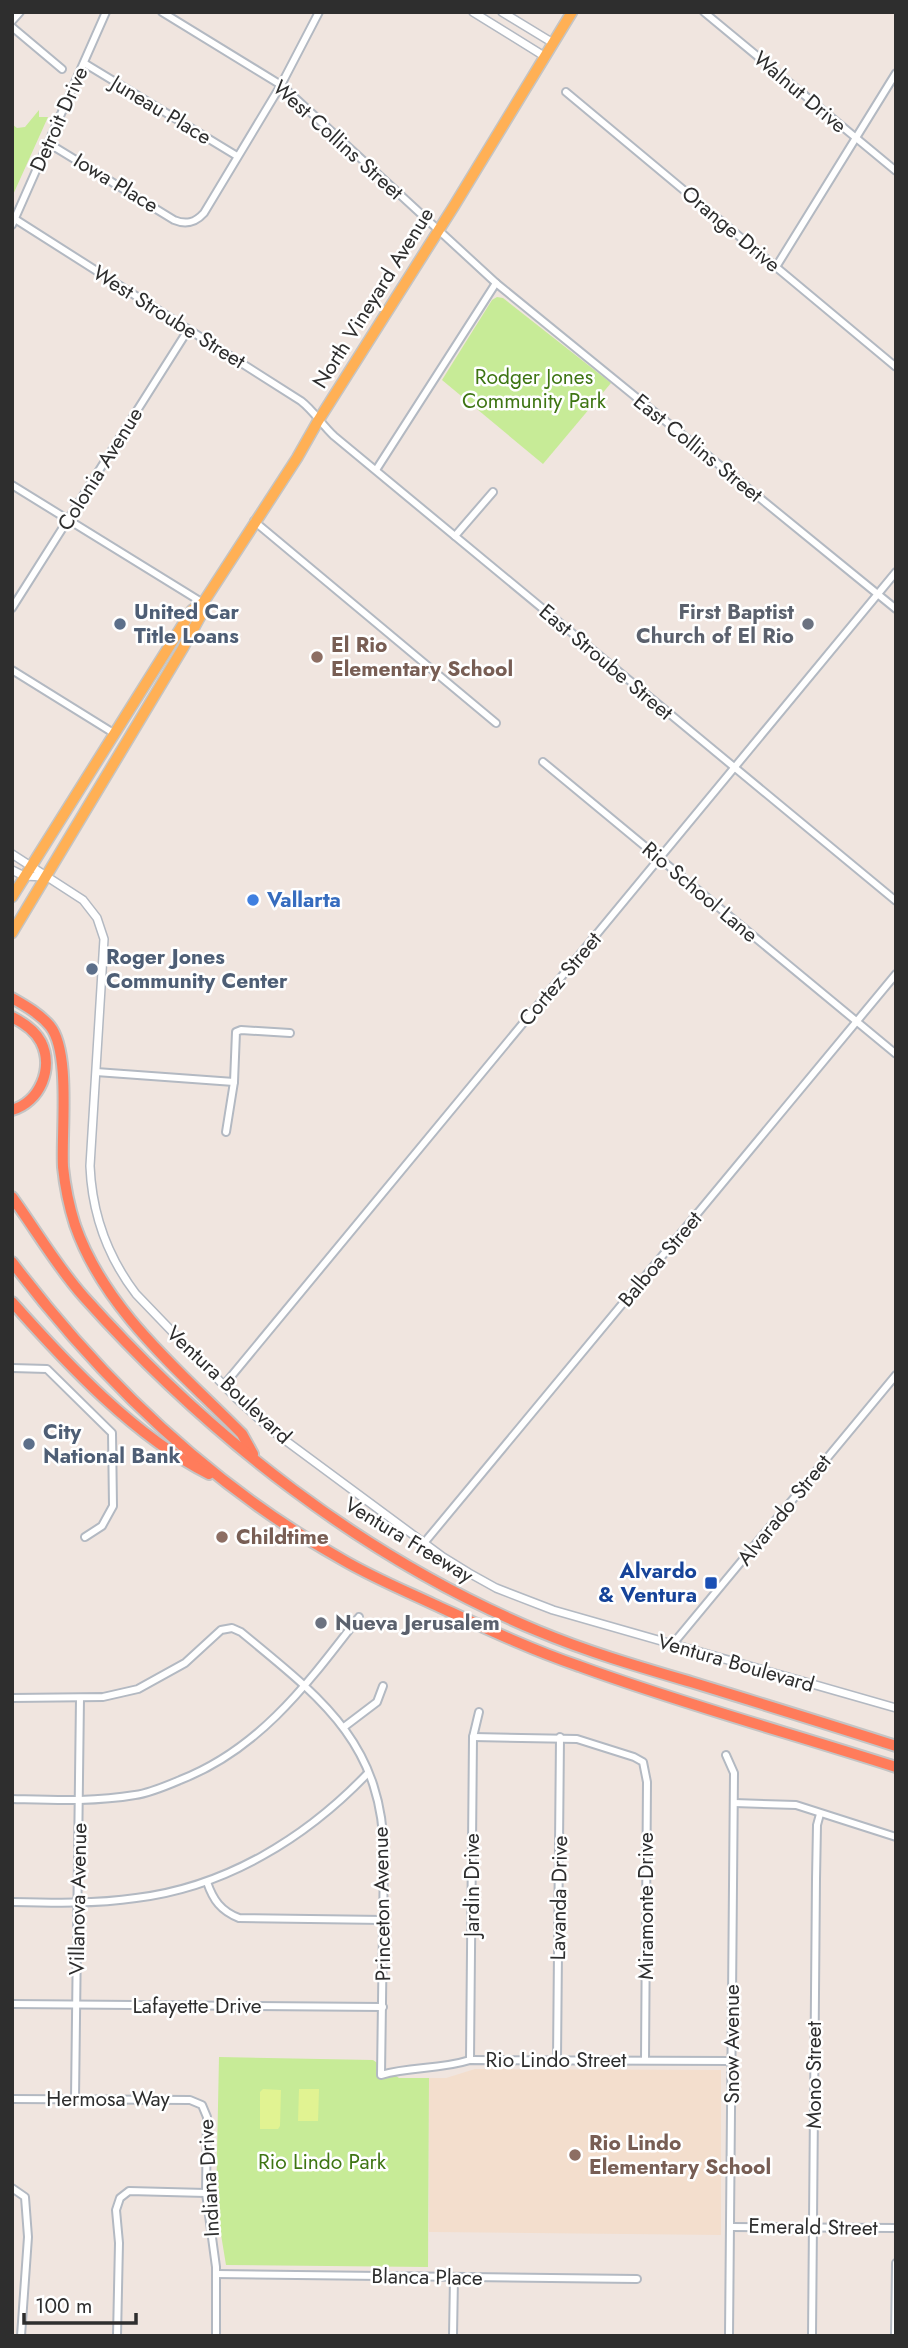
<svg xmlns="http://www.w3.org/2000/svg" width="908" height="2348" font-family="Jost,sans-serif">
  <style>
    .education { fill: #f3decd }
    .park { fill: #c7eb97 }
    .pitch { fill: #e1f392 }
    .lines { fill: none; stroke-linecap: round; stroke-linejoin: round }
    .minor-casing { stroke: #b3b9c2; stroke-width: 10 }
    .tertiary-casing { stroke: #b3b9c2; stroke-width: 10 }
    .primary-casing { stroke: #c4c4c4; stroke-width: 13 }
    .motorway-casing { stroke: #c4c4c4; stroke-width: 14 }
    .minor { stroke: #fff; stroke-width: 6 }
    .tertiary { stroke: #fff; stroke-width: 7 }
    .primary { stroke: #ffb055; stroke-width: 10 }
    .motorway { stroke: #ff7c5b; stroke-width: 10 }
    .service-dot { fill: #5c6f8a; stroke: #fff; stroke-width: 2.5 }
    .worship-dot { fill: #6b7280; stroke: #fff; stroke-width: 2.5 }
    .education-dot { fill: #8d6e63; stroke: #fff; stroke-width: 2.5 }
    .shop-dot { fill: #3f7fe0; stroke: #fff; stroke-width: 2.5 }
    .transit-dot { fill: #1a4fb4; stroke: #fff; stroke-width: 2.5 }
    .labels { text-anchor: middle; stroke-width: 5; stroke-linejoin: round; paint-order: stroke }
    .street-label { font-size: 21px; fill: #2e2e2e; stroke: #fff }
    .park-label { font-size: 21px; fill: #3e7513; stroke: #fff }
    .service-label { font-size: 21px; font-weight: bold; fill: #4e5e75; stroke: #fff; text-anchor: start }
    .worship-label { font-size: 21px; font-weight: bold; fill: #5b616d; stroke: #fff; text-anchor: end }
    .education-label { font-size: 21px; font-weight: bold; fill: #785e54; stroke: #fff; text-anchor: start }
    .shop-label { font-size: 21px; font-weight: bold; fill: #366cbe; stroke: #fff; text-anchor: start }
    .transit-label { font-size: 21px; font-weight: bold; fill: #164399; stroke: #fff; text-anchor: end }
  </style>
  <rect width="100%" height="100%" fill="#f0e5df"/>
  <!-- education -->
  <polygon class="education" points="475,2069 721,2070 721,2235 429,2232 429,2078 446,2078"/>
  <!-- park -->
  <g class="park">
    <polygon points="39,110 39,117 48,117 12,197 12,124 17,128 25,127"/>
    <polygon points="497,297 503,298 611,383 543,464 442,380 492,300"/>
    <polygon points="219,2057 373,2060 399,2078 429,2078 428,2267 226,2265 216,2204"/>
  </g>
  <!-- pitch -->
  <g class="pitch">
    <polygon points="263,2089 281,2090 280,2126 278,2129 260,2129 260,2092"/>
    <polygon points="299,2089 319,2089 318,2121 298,2121"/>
  </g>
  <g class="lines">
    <!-- minor casing -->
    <g class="minor-casing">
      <g id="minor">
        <polyline points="162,12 281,85 496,283 896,609"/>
        <polyline points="704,12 896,171"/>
        <polyline points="12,21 20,12"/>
        <polyline points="12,27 62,69"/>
        <polyline points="84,63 237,156"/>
        <polyline points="566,92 896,367"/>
        <path d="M48 143 174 220C186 225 195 223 204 213L281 85 319 12"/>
        <path d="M15 219 301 401C314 411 322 425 334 436L896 901"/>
        <polyline points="12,225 106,12"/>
        <polyline points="776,267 896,73"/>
        <polyline points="376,470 496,283"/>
        <polyline points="12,485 203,603"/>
        <polyline points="254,521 496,723"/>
        <polyline points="455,536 493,492"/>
        <polyline points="12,608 188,330"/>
        <polyline points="12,670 115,734"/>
        <polyline points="543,762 896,1054"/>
        <polyline points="96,1072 234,1082"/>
        <polyline points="226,1132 234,1082 236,1032 241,1030 290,1033"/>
        <polyline points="12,1368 47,1369 112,1433 113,1506 102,1526 85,1537"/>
        <polyline points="224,1385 896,572"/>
        <polyline points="424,1543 896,974"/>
        <polyline points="672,1645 896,1375"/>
        <path d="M12 1698 103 1697 138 1689 185 1663 221 1630 232 1628 241 1632C320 1697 383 1743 384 1855L381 2075C412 2066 438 2070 470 2060L732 2061"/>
        <polyline points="344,1727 377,1702 383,1686"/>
        <polyline points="473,1737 577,1739 634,1757 643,1762 647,1782 645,2060"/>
        <polyline points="726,1755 734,1773 729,2336"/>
        <path d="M12 1799C53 1800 94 1802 135 1795 150 1793 166 1786 180 1780 260 1749 308 1683 359 1617"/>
        <polyline points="734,1803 796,1805 896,1837"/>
        <path d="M207 1882C213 1900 221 1911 239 1918L384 1920"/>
        <path d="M12 1902C54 1903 95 1904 136 1898 226 1887 306 1838 368 1773"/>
        <polyline points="12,2004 383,2007"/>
        <polyline points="557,2059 560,1737"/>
        <polyline points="470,2060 473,1737 479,1712"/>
        <polyline points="12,2099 190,2100 202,2105 207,2117 206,2193 216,2267 216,2336"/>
        <polyline points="75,2099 80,1698"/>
        <polyline points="12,2188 25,2197 28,2237 21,2336"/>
        <polyline points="731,2227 896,2228"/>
        <polyline points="216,2274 637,2279"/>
        <polyline points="117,2336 119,2243 116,2210 120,2198 129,2191 206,2193"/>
        <polyline points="453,2336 454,2277"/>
        <polyline points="812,2336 816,1879 817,1825 820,1814"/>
        <polyline points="895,2336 896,2263"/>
      </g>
    </g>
    <!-- tertiary casing -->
    <g class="tertiary-casing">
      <g id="tertiary">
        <polyline points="473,12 544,56"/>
        <polyline points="502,12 553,43"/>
        <path d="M12 854 83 900 97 918 104 939 90 1166C92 1213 107 1256 136 1294L237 1399 270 1429 443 1557 469 1573 496 1588 553 1610 896 1708"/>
        <polyline points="12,870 24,876 44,877"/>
      </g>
    </g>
    <!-- primary casing -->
    <g class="primary-casing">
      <g id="primary">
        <polyline points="12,897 192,610 203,603"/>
        <polyline points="12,933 183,648 201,615 203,603 297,458 318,421 454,206 572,12"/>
      </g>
    </g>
    <!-- motorway casing -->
    <g class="motorway-casing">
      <g id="motorway">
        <path d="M12 998C26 1006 40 1014 50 1026 71 1052 61 1133 63 1167 65 1187 69 1206 75 1225 105 1311 180 1371 242 1434L253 1454"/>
        <path d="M12 1017C24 1023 35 1030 41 1042 54 1068 40 1102 12 1110"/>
        <path d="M12 1197C36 1230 57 1267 84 1297 209 1437 365 1559 538 1631 588 1652 640 1667 691 1682 759 1703 828 1724 896 1746"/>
        <path d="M12 1262C102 1381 213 1487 343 1560 372 1577 403 1590 433 1604 481 1626 529 1649 579 1666 683 1704 790 1733 896 1767"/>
        <path d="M12 1302C67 1364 135 1437 209 1474"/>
      </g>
    </g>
    <!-- minor -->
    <use href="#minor" class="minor"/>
    <!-- tertiary -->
    <use href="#tertiary" class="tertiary"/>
    <!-- primary -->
    <use href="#primary" class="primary"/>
    <!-- motorway -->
    <use href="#motorway" class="motorway"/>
  </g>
  <!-- markers -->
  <g class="service-dot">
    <circle cx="120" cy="624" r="7"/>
    <circle cx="92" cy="969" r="7"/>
    <circle cx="29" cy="1444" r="7"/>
  </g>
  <g class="worship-dot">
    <circle cx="808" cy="624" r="7"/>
    <circle cx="321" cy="1623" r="7"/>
  </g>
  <g class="education-dot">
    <circle cx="317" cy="657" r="7"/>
    <circle cx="222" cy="1537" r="7"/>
    <circle cx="575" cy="2155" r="7"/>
  </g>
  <circle class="shop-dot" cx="253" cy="900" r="7"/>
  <rect class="transit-dot" x="704" y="1576" width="14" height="14" rx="3.5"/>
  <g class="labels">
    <!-- street labels -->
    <g class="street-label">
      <text transform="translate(800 92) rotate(40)" y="7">Walnut Drive</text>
      <text transform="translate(161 110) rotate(31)" y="7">Juneau Place</text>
      <text transform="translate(59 119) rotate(-66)" y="7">Detroit Drive</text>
      <text transform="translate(338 140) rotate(42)" y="7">West Collins Street</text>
      <text transform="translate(116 183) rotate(31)" y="7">Iowa Place</text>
      <text transform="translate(731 229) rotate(40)" y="7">Orange Drive</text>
      <text transform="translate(373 298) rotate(-58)" y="7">North Vineyard Avenue</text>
      <text transform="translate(169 317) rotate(32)" y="7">West Stroube Street</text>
      <text transform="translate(698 448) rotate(39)" y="7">East Collins Street</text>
      <text transform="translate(100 469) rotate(-58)" y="7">Colonia Avenue</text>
      <text transform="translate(606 662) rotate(40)" y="7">East Stroube Street</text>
      <text transform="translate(700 892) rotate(40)" y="7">Rio School Lane</text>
      <text transform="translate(560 979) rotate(-50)" y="7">Cortez Street</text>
      <text transform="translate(660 1259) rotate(-50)" y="7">Balboa Street</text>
      <text transform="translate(229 1385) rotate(43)" y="7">Ventura Boulevard</text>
      <text transform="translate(784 1510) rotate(-51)" y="7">Alvarado Street</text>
      <text transform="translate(409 1540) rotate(31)" y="7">Ventura Freeway</text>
      <text transform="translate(736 1663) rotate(16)" y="7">Ventura Boulevard</text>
      <text transform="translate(472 1885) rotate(-90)" y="7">Jardin Drive</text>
      <text transform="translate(559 1898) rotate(-89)" y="7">Lavanda Drive</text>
      <text transform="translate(78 1899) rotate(-89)" y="7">Villanova Avenue</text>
      <text transform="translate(382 1904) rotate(-91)" y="7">Princeton Avenue</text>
      <text transform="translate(646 1906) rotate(-90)" y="7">Miramonte Drive</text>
      <text x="197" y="2013">Lafayette Drive</text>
      <text transform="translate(732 2044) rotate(-90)" y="7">Snow Avenue</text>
      <text x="556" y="2067">Rio Lindo Street</text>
      <text transform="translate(814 2075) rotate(-90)" y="7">Mono Street</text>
      <text x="108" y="2106">Hermosa Way</text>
      <text transform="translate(209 2178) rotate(-93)" y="7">Indiana Drive</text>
      <text transform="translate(813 2227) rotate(1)" y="7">Emerald Street</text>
      <text transform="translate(427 2277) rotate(1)" y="7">Blanca Place</text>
    </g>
    <!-- park labels -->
    <g class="park-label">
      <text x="534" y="384">Rodger Jones<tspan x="534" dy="24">Community Park</tspan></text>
      <text x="322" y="2169">Rio Lindo Park</text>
    </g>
    <!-- service labels -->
    <g class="service-label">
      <text x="134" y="619">United Car<tspan x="134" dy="24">Title Loans</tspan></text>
      <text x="106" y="964">Roger Jones<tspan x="106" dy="24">Community Center</tspan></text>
      <text x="43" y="1439">City<tspan x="43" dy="24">National Bank</tspan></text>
    </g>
    <!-- worship labels -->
    <g class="worship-label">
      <text x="794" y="619">First Baptist<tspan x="794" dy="24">Church of El Rio</tspan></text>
      <text x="335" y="1630" text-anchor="start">Nueva Jerusalem</text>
    </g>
    <!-- education labels -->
    <g class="education-label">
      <text x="331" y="652">El Rio<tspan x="331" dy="24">Elementary School</tspan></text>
      <text x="236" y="1544">Childtime</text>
      <text x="589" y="2150">Rio Lindo<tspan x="589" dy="24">Elementary School</tspan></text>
    </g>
    <!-- shop labels -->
    <g class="shop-label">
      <text x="267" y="907">Vallarta</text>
    </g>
    <!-- transit labels -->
    <g class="transit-label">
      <text x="697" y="1578">Alvardo<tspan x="697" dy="24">&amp; Ventura</tspan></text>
    </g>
  </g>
  <!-- border -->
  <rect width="908" height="2348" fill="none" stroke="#2e2e2e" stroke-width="28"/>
  <!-- scale -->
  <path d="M24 2313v10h112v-10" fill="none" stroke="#2e2e2e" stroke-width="3.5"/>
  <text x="35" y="2313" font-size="21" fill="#2e2e2e" stroke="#ffffff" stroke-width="5" paint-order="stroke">100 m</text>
</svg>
